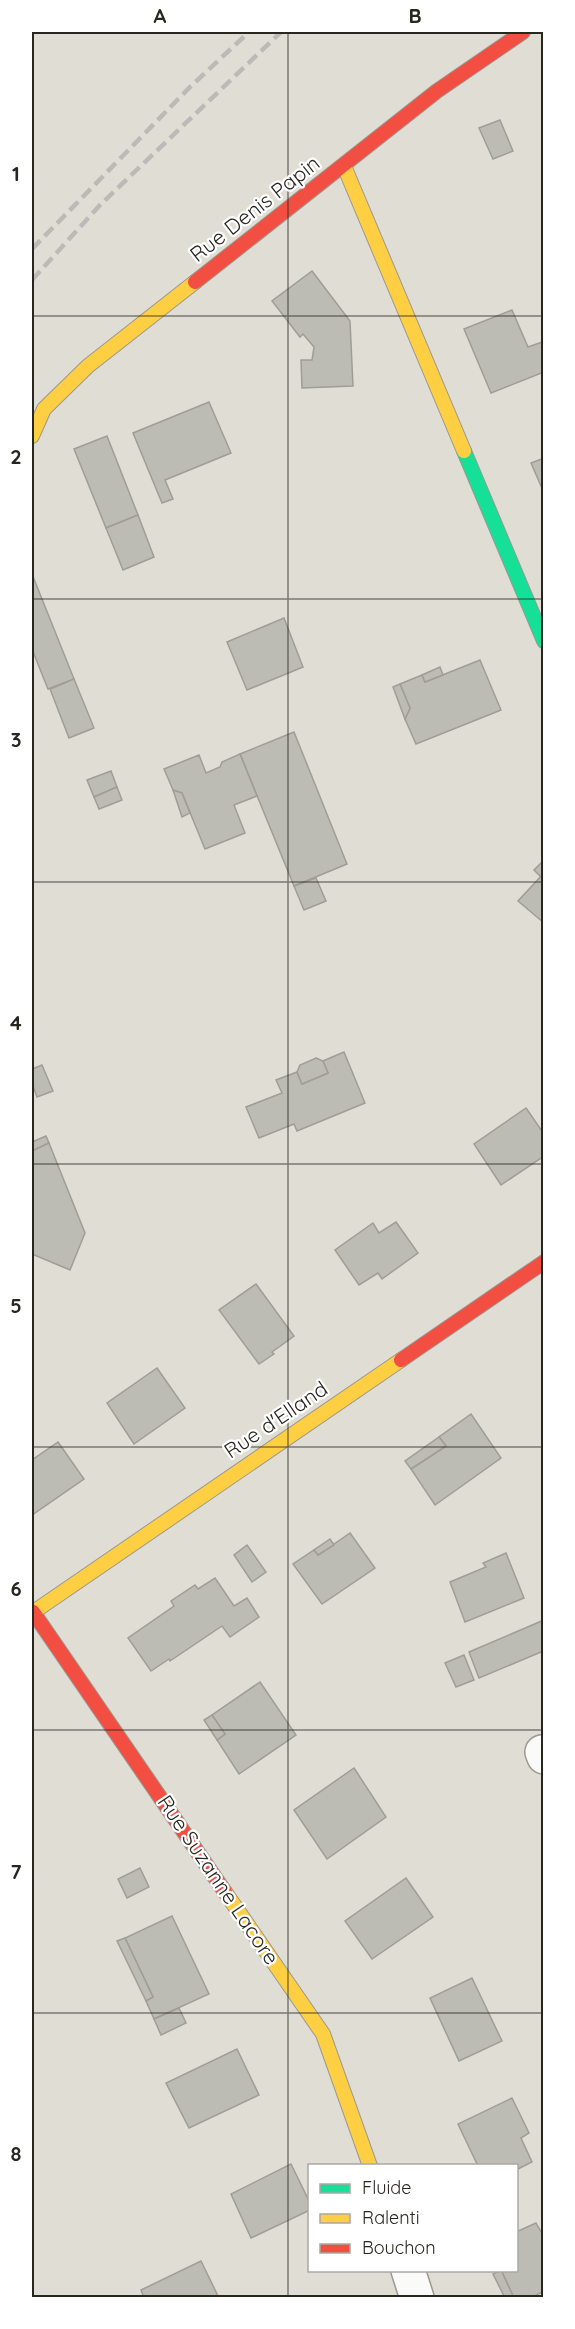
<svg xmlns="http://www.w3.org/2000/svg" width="575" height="2329" font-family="Quicksand,sans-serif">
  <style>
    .building { fill: #bdbcb4; stroke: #9f9d95; stroke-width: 1.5 }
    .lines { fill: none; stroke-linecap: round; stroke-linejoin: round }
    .street-casing { stroke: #9a9891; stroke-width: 36 }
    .fast-casing { stroke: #9a9891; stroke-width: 16 }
    .slow-casing { stroke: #9a9891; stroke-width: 16 }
    .jam-casing { stroke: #9a9891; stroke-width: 16 }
    .street { stroke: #fafaf9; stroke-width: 33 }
    .fast { stroke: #16e098; stroke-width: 14 }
    .slow { stroke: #ffcf43; stroke-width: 14 }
    .jam { stroke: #f24e42; stroke-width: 14 }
    .rail { stroke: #bbbab7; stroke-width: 4.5; stroke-dasharray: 12 6; stroke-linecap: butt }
    .grid { fill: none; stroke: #27261f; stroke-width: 1.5; stroke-opacity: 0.55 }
    .labels { text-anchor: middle; stroke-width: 4.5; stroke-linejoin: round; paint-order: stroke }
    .street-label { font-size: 21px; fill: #27261f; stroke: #fff }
    .neatline { fill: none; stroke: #27261f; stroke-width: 2 }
    .grid-label { font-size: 20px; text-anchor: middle; font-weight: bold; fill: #27261f }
  </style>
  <rect width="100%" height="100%" fill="#e0ded4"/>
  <!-- building -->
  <g class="building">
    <polygon points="500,120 513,151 493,159 479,128"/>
    <polygon points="312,271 350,321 353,386 302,388 301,360 312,360 314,347 303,334 300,337 272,301"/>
    <polygon points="512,310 528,347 542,342 544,372 491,393 464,329"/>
    <polygon points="209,402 231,453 165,480 173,499 162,503 133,433"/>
    <polygon points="107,436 138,515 106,528 74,449"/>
    <polygon points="544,458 544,493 531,463"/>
    <polygon points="138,515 154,557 123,570 106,528"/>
    <polygon points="32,574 74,679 48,689 32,649"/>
    <polygon points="284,618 303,667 247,690 227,642"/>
    <polygon points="480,660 501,710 416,744 405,719 410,708 400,684 422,675 425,682"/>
    <polygon points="440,667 443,675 425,682 422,675"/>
    <polygon points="74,679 94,728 69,738 50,689"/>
    <polygon points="400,684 410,708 405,719 393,687"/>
    <polygon points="294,732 347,864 294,886 240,754"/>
    <polygon points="240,754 257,796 234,805 245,833 205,849 182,793 173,790 164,769 199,755 206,773 220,767 222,762"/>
    <polygon points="111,771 117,787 94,797 87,780"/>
    <polygon points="117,787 122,800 99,809 94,797"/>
    <polygon points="173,790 182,793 190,813 182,817"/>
    <polygon points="544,860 544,873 540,876 534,870"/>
    <polygon points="544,873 544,923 518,901"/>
    <polygon points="316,878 326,901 304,910 294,886"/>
    <polygon points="344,1052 365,1103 297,1131 294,1124 259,1138 246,1107 282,1093 276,1080 297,1072 302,1084 328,1073 323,1061"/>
    <polygon points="316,1058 323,1061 328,1073 302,1084 297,1072 300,1065"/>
    <polygon points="42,1065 53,1091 37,1097 32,1083 32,1069"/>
    <polygon points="526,1108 544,1134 544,1156 501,1185 474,1144"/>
    <polygon points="46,1136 49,1143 32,1151 32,1142"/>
    <polygon points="49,1143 85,1233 70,1270 32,1254 32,1151"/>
    <polygon points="396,1222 418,1253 382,1279 378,1273 359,1285 335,1250 373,1223 379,1233"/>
    <polygon points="256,1284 294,1336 272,1352 274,1354 259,1364 219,1310"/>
    <polygon points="157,1368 185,1408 134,1444 107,1403"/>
    <polygon points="471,1414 501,1458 435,1505 411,1469 446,1446 439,1437"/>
    <polygon points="439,1437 446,1446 411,1469 405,1461"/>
    <polygon points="58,1442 84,1479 32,1515 32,1460"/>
    <polygon points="350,1533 375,1568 322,1604 293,1564 314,1550 318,1555"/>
    <polygon points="330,1539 334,1545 318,1555 314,1550"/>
    <polygon points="247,1545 266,1572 252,1582 234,1555"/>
    <polygon points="506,1553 524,1598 465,1622 450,1582 486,1567 483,1563"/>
    <polygon points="215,1578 234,1606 247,1598 259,1617 230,1637 222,1626 170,1661 169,1659 151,1671 128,1638 174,1606 171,1601 195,1585 198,1589"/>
    <polygon points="544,1620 544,1658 541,1652 479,1678 469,1652"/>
    <polygon points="464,1655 474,1680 456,1687 445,1663"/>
    <polygon points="260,1682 296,1735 239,1774 217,1740 225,1734 212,1715"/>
    <polygon points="212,1715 225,1734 217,1740 204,1720"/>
    <polygon points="354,1768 386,1817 327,1859 294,1810"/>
    <polygon points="140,1868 149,1887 127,1898 118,1879"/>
    <polygon points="406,1878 433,1917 372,1959 345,1921"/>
    <polygon points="172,1916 209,1994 154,2019 146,2001 153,1997 125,1938"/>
    <polygon points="125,1938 153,1997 146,2001 117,1941"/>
    <polygon points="472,1978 502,2041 459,2061 430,1998"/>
    <polygon points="179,2008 186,2023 161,2035 154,2019"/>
    <polygon points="237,2049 259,2095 189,2128 166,2083"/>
    <polygon points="512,2098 529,2133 521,2138 532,2162 516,2170 516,2166 478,2166 458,2124"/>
    <polygon points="291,2164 310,2203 310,2210 251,2238 231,2194"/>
    <polygon points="536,2223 544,2237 544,2291 531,2298 514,2298 501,2270 516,2270 516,2232"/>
    <polygon points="201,2261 219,2298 144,2298 141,2290"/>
    <polygon points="501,2270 514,2298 505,2298 493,2274"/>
  </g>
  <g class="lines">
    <!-- street casing -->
    <g class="street-casing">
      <g id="street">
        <polyline points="542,1752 544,1757"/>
        <polyline points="408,2270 417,2298"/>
      </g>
    </g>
    <!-- fast casing -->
    <g class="fast-casing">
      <polyline id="fast" points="464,451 544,641"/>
    </g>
    <!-- slow casing -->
    <g class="slow-casing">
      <g id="slow">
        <polyline points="344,166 464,451"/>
        <polyline points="32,436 44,409 88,366 195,282"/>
        <polyline points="32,1613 401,1360"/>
        <polyline points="225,1892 323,2034 370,2166"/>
      </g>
    </g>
    <!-- jam casing -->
    <g class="jam-casing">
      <g id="jam">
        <polyline points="195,282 437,91 523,32"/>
        <polyline points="401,1360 544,1262"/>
        <polyline points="33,1612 225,1892"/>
      </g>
    </g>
    <!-- street -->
    <use href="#street" class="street"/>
    <!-- fast -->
    <use href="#fast" class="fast"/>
    <!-- slow -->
    <use href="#slow" class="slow"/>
    <!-- jam -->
    <use href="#jam" class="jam"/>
    <!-- rail -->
    <g class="rail">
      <polyline points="32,249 190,87 249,32"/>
      <polyline points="32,280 100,205 281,32"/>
    </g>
  </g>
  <!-- grid -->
  <path class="grid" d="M288 32V2298M32 316H544M32 599H544M32 882H544M32 1164H544M32 1447H544M32 1730H544M32 2013H544"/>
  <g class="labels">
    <!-- street labels -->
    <g class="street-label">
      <text transform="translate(255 209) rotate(-38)" y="7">Rue Denis Papin</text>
      <text transform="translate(276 1420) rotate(-34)" y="7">Rue d'Elland</text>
      <text transform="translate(218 1880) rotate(56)" y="7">Rue Suzanne Lacore</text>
    </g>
  </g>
  <!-- border -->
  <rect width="575" height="2329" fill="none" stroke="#ffffff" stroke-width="66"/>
  <!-- legend -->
  <rect x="308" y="2164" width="210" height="108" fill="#ffffff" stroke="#a9a8a5" stroke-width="1.5"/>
  <rect x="320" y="2184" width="30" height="9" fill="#16e098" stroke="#a9a8a5" stroke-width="1.5"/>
  <text x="362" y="2194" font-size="18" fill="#27261f">Fluide</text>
  <rect x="320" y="2214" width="30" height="9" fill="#ffcf43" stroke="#a9a8a5" stroke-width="1.5"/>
  <text x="362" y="2224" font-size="18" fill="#27261f">Ralenti</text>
  <rect x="320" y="2244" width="30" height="9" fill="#f24e42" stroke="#a9a8a5" stroke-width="1.5"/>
  <text x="362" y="2254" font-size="18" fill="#27261f">Bouchon</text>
  <rect x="33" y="33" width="509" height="2263" class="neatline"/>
  <g class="grid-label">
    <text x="160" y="23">A</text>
    <text x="415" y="23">B</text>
    <text x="16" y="181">1</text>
    <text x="16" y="464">2</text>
    <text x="16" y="747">3</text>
    <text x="16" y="1030">4</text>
    <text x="16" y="1313">5</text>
    <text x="16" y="1596">6</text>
    <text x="16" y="1879">7</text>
    <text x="16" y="2161">8</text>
  </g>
</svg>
